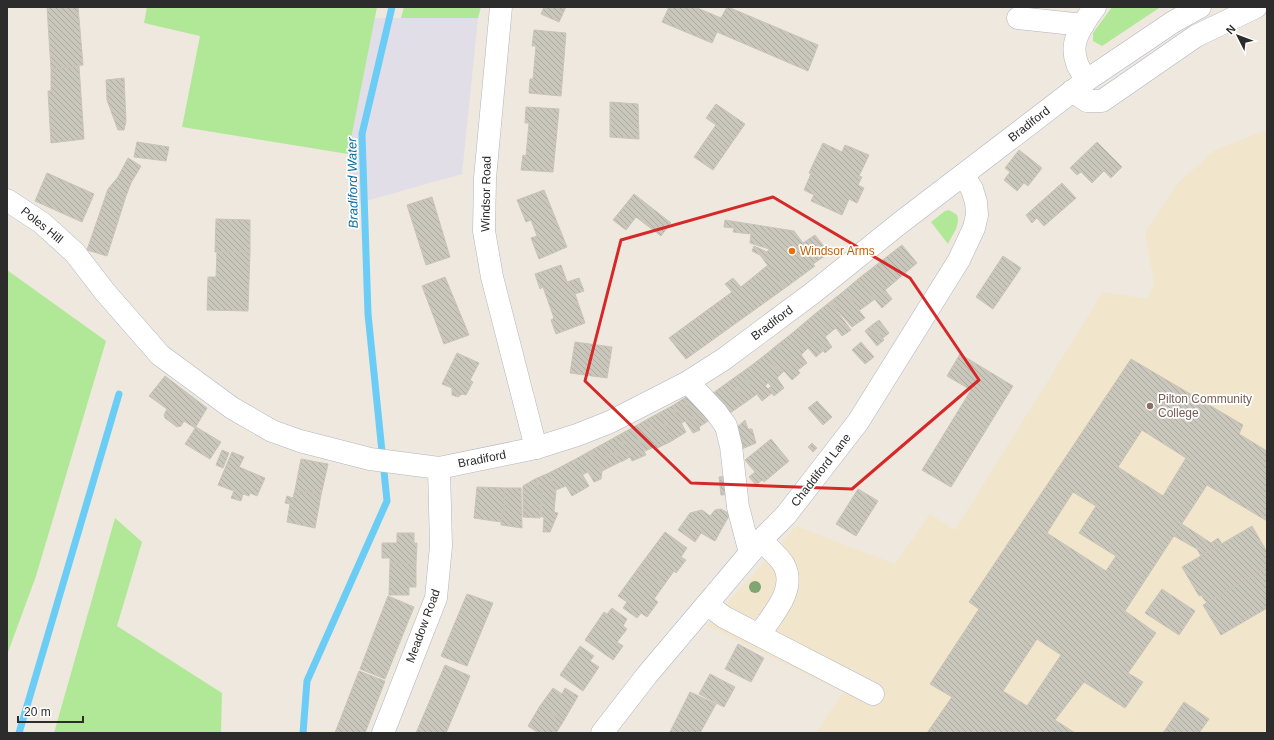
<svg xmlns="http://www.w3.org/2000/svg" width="1274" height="740" font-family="Helvetica,sans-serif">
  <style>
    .industrial { fill: #e1dee7 }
    .education { fill: #f1e6cc }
    .grass { fill: #b1e897 }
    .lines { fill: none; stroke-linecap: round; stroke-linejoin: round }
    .stream { stroke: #6bcdf6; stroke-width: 7 }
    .building { fill: url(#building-back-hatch); stroke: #cac4b7; fill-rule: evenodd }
    .minor-casing { stroke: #b2b4c0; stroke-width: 23 }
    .minor { stroke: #fff; stroke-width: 22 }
    .tree { fill: #80a570 }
    .marked { fill: none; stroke: #d62828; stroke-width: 3; stroke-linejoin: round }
    .food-dot { fill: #e8710a; stroke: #fff; stroke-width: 1.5 }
    .education-dot { fill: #8d6e63; stroke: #fff; stroke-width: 1.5 }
    .labels { text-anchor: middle; stroke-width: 3.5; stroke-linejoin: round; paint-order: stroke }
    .street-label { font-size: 12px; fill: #2c2c2c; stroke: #fff }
    .food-label { font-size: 12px; fill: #c56008; stroke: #fff; text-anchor: start }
    .education-label { font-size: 12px; fill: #785e54; stroke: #fff; text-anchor: start }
    .water-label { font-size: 13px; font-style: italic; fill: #056ba7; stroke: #fff }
  </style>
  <defs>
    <pattern id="building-back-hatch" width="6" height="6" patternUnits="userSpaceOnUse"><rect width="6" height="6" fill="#c9c6bc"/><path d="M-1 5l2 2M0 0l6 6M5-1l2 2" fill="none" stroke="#adaaa2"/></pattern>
  </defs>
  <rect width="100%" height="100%" fill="#eee8de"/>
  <!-- industrial -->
  <polygon class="industrial" points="374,18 478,18 462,174 351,205 348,154"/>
  <!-- education -->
  <polygon class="education" points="1267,130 1267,733 816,733 843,692 707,626 796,526 895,564 930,514 955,530 1103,292 1148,299 1154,283 1145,232 1178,183 1215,150"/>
  <!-- grass -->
  <g class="grass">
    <polygon points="147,7 377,7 348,154 182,127 200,36 144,23"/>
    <polygon points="404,7 481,7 478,18 401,18"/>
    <polygon points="1112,7 1158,7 1159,8 1102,46 1093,41 1093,33"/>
    <path d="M949 210 957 215C961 225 952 235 948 244L931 222 945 211Z"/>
    <polygon points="7,270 106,341 36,576 7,655"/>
    <polygon points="115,518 142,542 117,626 222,693 221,733 54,733"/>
  </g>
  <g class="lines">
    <!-- stream -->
    <g class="stream">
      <polyline points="19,733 119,394"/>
      <polyline points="303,733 307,681 387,501 368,314 362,134 392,7"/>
    </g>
  </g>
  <!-- building -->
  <g class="building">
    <polygon points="47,7 78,7 83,65 51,69"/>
    <polygon points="544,7 566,7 559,22 541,14"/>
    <polygon points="669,7 695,7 721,18 727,7 728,7 818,45 808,71 717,32 712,43 662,22"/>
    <polygon points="534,30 566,33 561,96 529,93 530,79 533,79 536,46 532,46"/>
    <polygon points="79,66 84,139 51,143 48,91 51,91 51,69"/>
    <polygon points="124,78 126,121 124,130 118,130 107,100 106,80"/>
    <polygon points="610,102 638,104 639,139 610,137"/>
    <polygon points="716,104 745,124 713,170 694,157 716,125 706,118"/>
    <polygon points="526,107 559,109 553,172 521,170 523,155 526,156 529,123 525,123"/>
    <polygon points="137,142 169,147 166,161 134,157"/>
    <polygon points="1097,142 1122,167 1111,178 1104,171 1092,183 1081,172 1077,175 1070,168"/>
    <polygon points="823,143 842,152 845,145 869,155 859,176 862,177 858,185 864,188 857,203 849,199 842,215 811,201 814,195 804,190 811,174 809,173"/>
    <polygon points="1019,150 1042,168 1028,186 1024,183 1017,191 1004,180 1010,172 1005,168"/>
    <polygon points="128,158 141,166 131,183 126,196 107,256 87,250 108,189 118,177"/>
    <polygon points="47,173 94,194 82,222 35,201"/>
    <polygon points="1062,183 1076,198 1044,226 1037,218 1032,223 1026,215"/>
    <polygon points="544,190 567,247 539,259 531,238 537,236 531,220 526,222 517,200"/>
    <polygon points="634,194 671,223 661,236 636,217 626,230 613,220"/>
    <polygon points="432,197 450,257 426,265 407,205"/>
    <polygon points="216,219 250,220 250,252 215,252"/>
    <polygon points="725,220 794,231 803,243 815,235 829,253 813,264 815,266 785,288 760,255 752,251 754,246 767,252 769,249 750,243 751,234 733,232 734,228 724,227"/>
    <polygon points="902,245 917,263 885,290 892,299 882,308 858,279"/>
    <polygon points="217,252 250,252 248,311 207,310 208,277 216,277"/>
    <polygon points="1003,256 1021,268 993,309 976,297"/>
    <polygon points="561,265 567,282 579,278 584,291 575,294 585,323 556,334 551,320 554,318 543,287 540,289 535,274"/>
    <polygon points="768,265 785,288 686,359 669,338 732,292 725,284 733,278 741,287"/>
    <polygon points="445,277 469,335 444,344 422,286"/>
    <polygon points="858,279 875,299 860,310 844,291"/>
    <polygon points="844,291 865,318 852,327 830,302"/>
    <polygon points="830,302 851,330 842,336 836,328 832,331 816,313"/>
    <polygon points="816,313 832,331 825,337 832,347 825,353 803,324"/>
    <polygon points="879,320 889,333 883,338 872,325"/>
    <polygon points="803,324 824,350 816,357 808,348 804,352 790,335"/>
    <polygon points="872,325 884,340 877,346 865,331"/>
    <polygon points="790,335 804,352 801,355 807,363 798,370 777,345"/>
    <polygon points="575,342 612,347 607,378 570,373"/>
    <polygon points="861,342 874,357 865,364 852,350"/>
    <polygon points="777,345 800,373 792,380 784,371 781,374 765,355"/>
    <polygon points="457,353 479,363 470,380 473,382 466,395 462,394 458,397 452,395 452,388 442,384"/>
    <polygon points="960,354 1013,386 951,487 922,470 971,390 947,376"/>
    <polygon points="765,355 781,374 777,378 784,388 774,396 768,389 771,386 752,365"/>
    <path d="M1131 359 1243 425 1239 434 1267 451V521L1207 485 1125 611 1156 633 1128 673 1143 682 1125 708 1084 682 1055 720 1075 733H927L952 697 930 684 979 609 969 602ZM1142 430 1186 458 1163 496 1118 467ZM1073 492 1096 506 1079 533 1116 556 1106 571 1047 533ZM1037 639 1061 655 1027 706 1003 691Z"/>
    <polygon points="752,365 768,383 765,386 772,393 762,401 741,373"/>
    <polygon points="741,373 757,394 746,402 731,380"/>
    <polygon points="165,376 207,408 195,428 184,421 181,426 177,427 165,418 164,415 167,409 149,396"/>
    <polygon points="731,380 746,402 727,415 709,396"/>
    <polygon points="691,394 708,421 699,427 683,399"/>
    <polygon points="683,399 699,427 700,430 693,433 685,421 682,423 672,406"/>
    <polygon points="817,401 832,417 823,425 808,408"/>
    <polygon points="672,406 686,432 670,442 666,434 669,433 659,413"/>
    <polygon points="659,413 669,433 666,434 670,442 655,449 653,445 658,442 646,420"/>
    <polygon points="646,420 658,442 653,445 654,447 645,451 632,428"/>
    <polygon points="745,420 748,429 752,429 756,443 737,451 733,431"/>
    <polygon points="196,427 221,442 210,459 185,444"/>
    <polygon points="632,428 646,455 632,461 619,435"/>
    <polygon points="619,435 630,457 621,462 615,452 607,457 601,445"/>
    <polygon points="771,439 789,461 764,482 762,480 756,485 749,477 755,472 745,460"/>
    <polygon points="812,443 817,448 813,452 808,447"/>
    <polygon points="601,445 607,457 615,452 620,462 602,471 590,451"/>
    <polygon points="222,450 229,453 223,468 216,465"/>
    <polygon points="590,451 602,471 601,479 594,482 588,472 582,475 574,460"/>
    <polygon points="232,452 244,457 239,467 265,478 257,496 250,493 249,496 243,494 241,501 231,498 234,491 218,485"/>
    <polygon points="301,459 328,464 321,495 295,490"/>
    <polygon points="574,460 589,486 572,496 566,486 556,490 549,473"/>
    <polygon points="549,473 556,490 554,512 558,513 550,532 543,532 544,517 541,517 542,492 535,479"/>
    <polygon points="731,476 733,494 721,495 719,477"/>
    <polygon points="535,479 542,492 540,518 523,517 523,486"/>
    <polygon points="477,487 505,488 504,512 502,512 501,522 474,518"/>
    <polygon points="505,488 521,488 522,528 501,525 502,512 504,512"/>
    <polygon points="858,489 878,501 856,536 836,524"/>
    <polygon points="295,490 321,495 315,528 287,522 290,504 285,503 287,496 293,498"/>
    <polygon points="721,509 730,514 715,541 701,533 695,542 678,530 690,513 702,510 710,516 715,510"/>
    <polygon points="1182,524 1211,543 1218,538 1222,544 1201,556 1197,549 1174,536"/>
    <polygon points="1252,526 1267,552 1267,567 1207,603 1201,595 1199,596 1182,567"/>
    <polygon points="665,532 687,548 681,557 686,560 676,573 674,571 664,585 639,567"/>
    <polygon points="397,533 414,533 414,543 417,543 416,564 390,563 390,558 382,558 382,543 397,543"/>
    <polygon points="390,563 416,564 416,587 409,587 409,595 389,595"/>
    <polygon points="639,567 664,585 654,599 658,602 647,617 641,613 637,618 623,608 627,602 618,596"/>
    <polygon points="1267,567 1267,608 1221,635 1203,605"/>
    <polygon points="1162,589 1195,611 1179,635 1145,613"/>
    <polygon points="467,594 493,603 467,666 441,656"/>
    <polygon points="388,596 414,607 385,679 360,669"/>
    <polygon points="612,608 627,619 623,626 627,629 617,642 623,646 613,660 585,640 604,612 607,614"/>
    <polygon points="738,644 764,658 751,682 725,669"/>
    <polygon points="580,646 594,656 590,661 599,667 583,691 560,675"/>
    <polygon points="445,665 470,676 446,733 416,733"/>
    <polygon points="359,671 385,681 365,733 335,733"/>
    <polygon points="710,674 735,687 724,707 699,694"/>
    <polygon points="553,688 562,694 565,688 578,696 563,722 540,706"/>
    <polygon points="690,692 716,704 700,733 672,733 670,732"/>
    <polygon points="1184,702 1209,719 1199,733 1163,733"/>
    <polygon points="540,706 563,722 556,733 536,733 537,732 528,726"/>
  </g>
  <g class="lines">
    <!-- minor casing -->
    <g class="minor-casing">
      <g id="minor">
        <polyline points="501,7 485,178 484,231 492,277 536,448"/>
        <polyline points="1018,18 1083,25"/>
        <path d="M1087 80C1064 52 1076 32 1095 7"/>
        <polyline points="1072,91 1087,101 1102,101 1196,36 1256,7"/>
        <polyline points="7,200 42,223 75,253 105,292 160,355 232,408 272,431 300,441 370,459 439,468 536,448 577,435 610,422 688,382 724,359 814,292 900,223 1087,80 1173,22 1200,7"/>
        <polyline points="688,382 716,412 726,426 731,446 738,507 750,553"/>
        <polyline points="708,605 724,617 873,694"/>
        <path d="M759 635C772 615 797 590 784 565 779 556 768 548 761 540"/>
        <polyline points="383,733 436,598 441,546 439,468"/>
        <polyline points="602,733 647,675 761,540 786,515 858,422 959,260 974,228 977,215 976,202 972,189 963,175"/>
      </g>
    </g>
    <!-- minor -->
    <use href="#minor" class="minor"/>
  </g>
  <!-- trees -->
  <circle class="tree" cx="755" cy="587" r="6"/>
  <!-- marked area -->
  <path class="marked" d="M773 197 910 278 979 380 852 489 691 483 585 381 621 240Z"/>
  <!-- markers -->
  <circle class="food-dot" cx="792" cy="251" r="4"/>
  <circle class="education-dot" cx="1150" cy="406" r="4"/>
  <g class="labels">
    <!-- street labels -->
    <g class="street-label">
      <text transform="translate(1029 124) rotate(-38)" y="4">Bradiford</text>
      <text transform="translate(486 194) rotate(-89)" y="4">Windsor Road</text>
      <text transform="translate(42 225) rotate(39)" y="4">Poles Hill</text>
      <text transform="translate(772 323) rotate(-37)" y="4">Bradiford</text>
      <text transform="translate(482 459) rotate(-11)" y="4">Bradiford</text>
      <text transform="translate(821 470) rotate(-52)" y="4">Chaddiford Lane</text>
      <text transform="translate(423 626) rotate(-70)" y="4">Meadow Road</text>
    </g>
    <!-- food labels -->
    <g class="food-label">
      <text x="800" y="255">Windsor Arms</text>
    </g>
    <!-- education labels -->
    <g class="education-label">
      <text x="1158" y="403">Pilton Community<tspan x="1158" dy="14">College</tspan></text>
    </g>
    <!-- water labels -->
    <g class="water-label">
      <text transform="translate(352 183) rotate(-91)" y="5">Bradiford Water</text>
    </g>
  </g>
  <!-- border -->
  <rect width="1274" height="740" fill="none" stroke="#2c2c2c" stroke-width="16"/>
  <!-- north arrow -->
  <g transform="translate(1238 36) rotate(312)" stroke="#ffffff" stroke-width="3" paint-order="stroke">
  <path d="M0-3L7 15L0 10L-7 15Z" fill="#2c2c2c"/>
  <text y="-6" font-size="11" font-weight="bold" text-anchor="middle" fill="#2c2c2c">N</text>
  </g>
  <!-- scale -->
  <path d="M18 716v6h65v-6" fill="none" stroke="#2c2c2c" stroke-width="2"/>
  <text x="24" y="716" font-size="12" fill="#2c2c2c" stroke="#ffffff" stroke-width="3" paint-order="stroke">20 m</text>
</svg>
